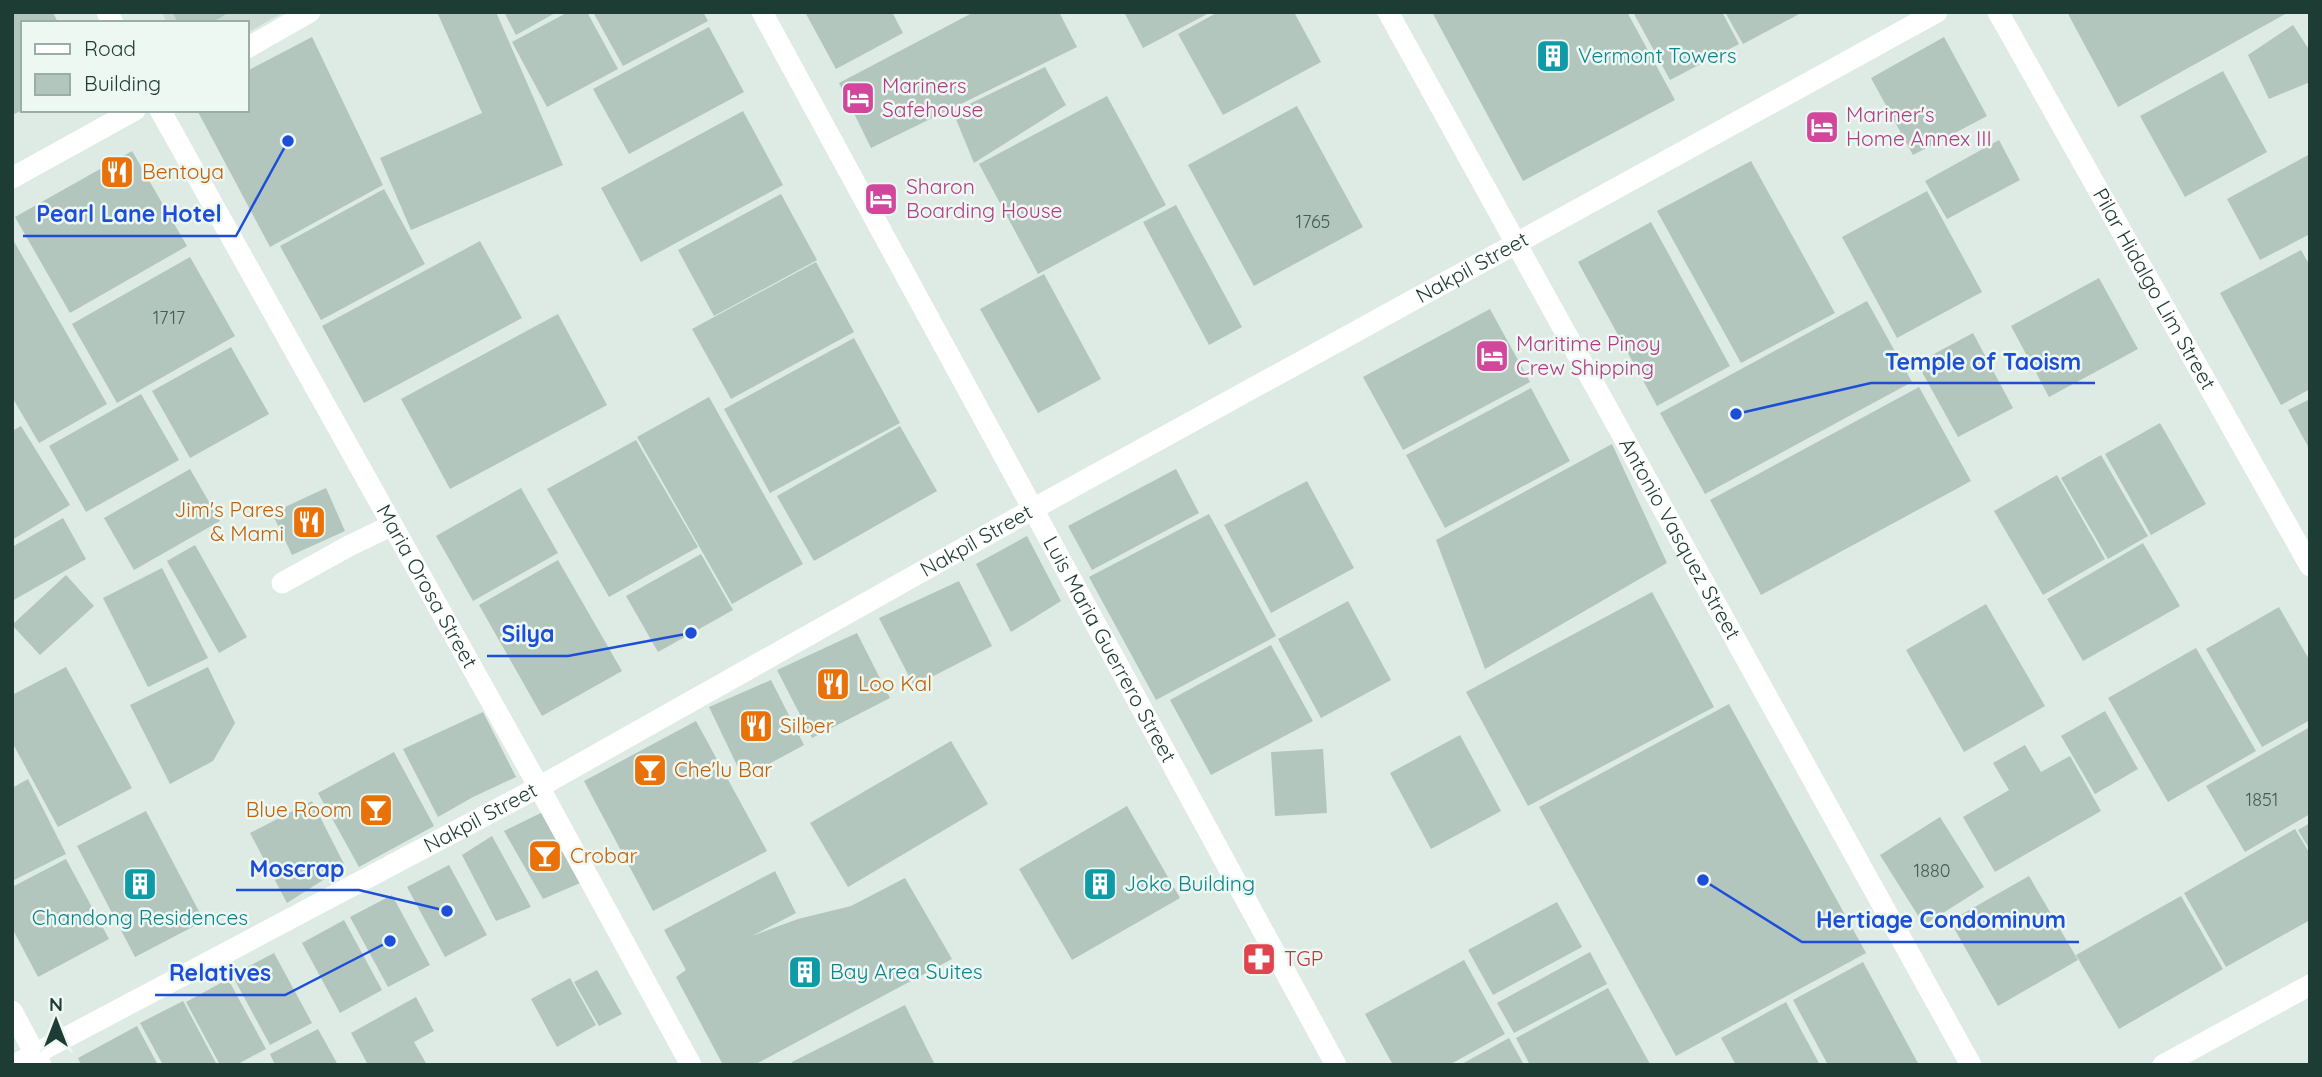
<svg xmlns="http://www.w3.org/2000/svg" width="2322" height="1077" font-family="Quicksand,sans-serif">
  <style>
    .built { fill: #cbdbd3 }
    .building { fill: #b2c6bd }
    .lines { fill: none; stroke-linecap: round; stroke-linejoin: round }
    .service { stroke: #fff; stroke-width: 21 }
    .minor { stroke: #fff; stroke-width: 21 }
    .tertiary { stroke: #fff; stroke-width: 21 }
    .labels { text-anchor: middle; stroke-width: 5; stroke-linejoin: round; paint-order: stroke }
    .number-label { font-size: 18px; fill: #425e56 }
    .culture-label { font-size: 21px; fill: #0d838f; stroke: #eef8f2; text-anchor: start }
    .hotel-label { font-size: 21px; fill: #b23c85; stroke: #eef8f2; text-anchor: start }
    .food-label { font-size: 21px; fill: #c56008; stroke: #eef8f2; text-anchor: start }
    .street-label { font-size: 21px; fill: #1d3c33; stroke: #eef8f2 }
    .health-label { font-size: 21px; fill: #be3a42; stroke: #eef8f2; text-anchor: start }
    .leader { fill: none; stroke: #1d4ed8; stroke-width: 2.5 }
    .callout-dot { fill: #1d4ed8; stroke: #eef8f2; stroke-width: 2.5 }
    .callout-label { font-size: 23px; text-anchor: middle; font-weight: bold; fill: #1d4ed8; stroke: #eef8f2; stroke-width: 5; stroke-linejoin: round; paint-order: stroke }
  </style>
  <rect width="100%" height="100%" fill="#ddebe4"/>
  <!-- built -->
  <polygon class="built" points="162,12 284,12 247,33 247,23 167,23"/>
  <!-- building -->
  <g class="building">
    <polygon points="12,12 53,12 58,23 23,23 23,110 12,115"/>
    <polygon points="172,12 230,12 211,23 178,23"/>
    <polygon points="437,12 496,12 563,165 411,230 380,158 482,113"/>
    <polygon points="504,12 557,12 516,35"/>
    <polygon points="568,12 587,12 618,69 547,107 512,42"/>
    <polygon points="593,12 703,12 708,21 623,66"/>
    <polygon points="805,12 892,12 903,33 836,69"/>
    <polygon points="974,12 1059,12 1077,47 871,148 839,83"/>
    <polygon points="1124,12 1211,12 1143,48"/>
    <polygon points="1218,12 1294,12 1321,62 1223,115 1178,34"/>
    <polygon points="1432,12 1627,12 1675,100 1523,181"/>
    <polygon points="1633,12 1722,12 1739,44 1670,80"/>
    <polygon points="1725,12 1803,12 1743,44"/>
    <polygon points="2067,12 2289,12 2118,107"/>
    <polygon points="2293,25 2310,51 2310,82 2269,99 2248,55"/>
    <polygon points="709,27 744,92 629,154 593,89"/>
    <polygon points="312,37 383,185 270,247 197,110 247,110 247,71"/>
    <polygon points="1944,37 1987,116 1913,155 1871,78"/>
    <polygon points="1045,67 1066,105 974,163 953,112"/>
    <polygon points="2223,71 2267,152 2185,197 2140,116"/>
    <polygon points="1107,96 1166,205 1038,274 979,164"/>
    <polygon points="1297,106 1363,227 1254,286 1188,165"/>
    <polygon points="743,111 783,185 641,262 601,188"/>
    <polygon points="1999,140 2020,180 1947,219 1925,181"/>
    <polygon points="132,151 187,246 70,313 15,217"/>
    <polygon points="2310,154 2310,234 2260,260 2227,199"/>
    <polygon points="1751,161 1835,313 1741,363 1657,211"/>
    <polygon points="384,189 425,264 321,320 280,246"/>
    <polygon points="1927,191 1982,292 1897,338 1842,237"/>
    <polygon points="781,194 817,260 714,316 678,250"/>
    <polygon points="1176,205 1242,327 1209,345 1143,222"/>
    <polygon points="1651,222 1730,366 1657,406 1578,262"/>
    <polygon points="12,238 107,404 39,443 12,397"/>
    <polygon points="480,241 522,318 364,403 322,326"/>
    <polygon points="2301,250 2310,266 2310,389 2281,405 2220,293"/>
    <polygon points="190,257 235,336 117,403 72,324"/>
    <polygon points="816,262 854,332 731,399 692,329"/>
    <polygon points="1044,274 1101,379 1038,413 980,309"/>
    <polygon points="2099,278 2138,349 2049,397 2011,326"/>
    <polygon points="1867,301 1912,382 1705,494 1660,413"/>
    <polygon points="1490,309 1530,382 1403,450 1363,377"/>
    <polygon points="558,314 607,405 450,489 401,399"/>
    <polygon points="1973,333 2013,408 1958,437 1917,363"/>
    <polygon points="854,338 900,423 770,493 724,409"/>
    <polygon points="231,347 269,414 190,458 152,391"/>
    <polygon points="1919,387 1971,481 1761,595 1710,500"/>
    <polygon points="1531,388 1570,461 1445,528 1406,455"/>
    <polygon points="141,394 179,460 86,512 49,446"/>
    <polygon points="709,397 803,564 732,604 637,437"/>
    <polygon points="2310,399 2310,450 2288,410"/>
    <polygon points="2160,423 2206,504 2151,535 2105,454"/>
    <polygon points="21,426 70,505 12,540 12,431"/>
    <polygon points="900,426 937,491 814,561 777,496"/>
    <polygon points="636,440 698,547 609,597 547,489"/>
    <polygon points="1612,444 1667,563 1485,669 1436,540"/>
    <polygon points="2101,455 2148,536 2108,559 2061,478"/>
    <polygon points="190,469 220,521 134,570 104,518"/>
    <polygon points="1176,469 1199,513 1092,570 1068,526"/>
    <polygon points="2057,475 2105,559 2043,595 1994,511"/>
    <polygon points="1307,481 1354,568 1271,613 1224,525"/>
    <polygon points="326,488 345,531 292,555 272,513"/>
    <polygon points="521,488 558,553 473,601 436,536"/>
    <polygon points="1209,514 1276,636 1156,700 1089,577"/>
    <polygon points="63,518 86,559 12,601 12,547"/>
    <polygon points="1027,536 1061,601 1011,632 976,564"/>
    <polygon points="2143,543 2180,606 2083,661 2047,599"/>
    <polygon points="195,545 247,637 219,653 167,561"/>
    <polygon points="701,554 733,610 658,652 626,596"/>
    <polygon points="558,560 622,671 542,716 479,605"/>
    <polygon points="162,568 208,658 148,687 103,598"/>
    <polygon points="66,575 94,606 40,655 12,625"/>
    <polygon points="959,581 992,646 914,686 879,618"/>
    <polygon points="1652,592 1714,707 1528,806 1466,692"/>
    <polygon points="1348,601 1391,680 1321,718 1278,639"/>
    <polygon points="1986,604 2045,706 1964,752 1906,650"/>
    <polygon points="2279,607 2310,661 2310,720 2262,747 2206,649"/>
    <polygon points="857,633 890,698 812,738 777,670"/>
    <polygon points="1271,645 1313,721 1211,775 1170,700"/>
    <polygon points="2196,648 2256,751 2168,802 2108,698"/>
    <polygon points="66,667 132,788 58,827 12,742 12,695"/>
    <polygon points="208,667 235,723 213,761 170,784 130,705"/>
    <polygon points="771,680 804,745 743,778 709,707"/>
    <polygon points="1729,704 1866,953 1676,1056 1539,807"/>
    <polygon points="2105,711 2138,769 2095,794 2061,736"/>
    <polygon points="483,712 516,777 473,797 438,817 403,749"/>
    <polygon points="696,721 767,851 653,911 584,781"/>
    <polygon points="2310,727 2310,814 2245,852 2206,786"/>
    <polygon points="1460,735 1501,811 1431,849 1390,773"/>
    <polygon points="951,741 988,804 848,887 810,823"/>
    <polygon points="2025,745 2041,772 2070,756 2101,811 1995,872 1963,817 2009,790 1993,763"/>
    <polygon points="1323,749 1327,813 1275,816 1271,752"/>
    <polygon points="394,752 434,826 359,867 318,793"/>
    <polygon points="28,779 66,854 12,881 12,788"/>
    <polygon points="312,801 345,866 287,903 250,833"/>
    <polygon points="1127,806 1180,898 1072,960 1019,869"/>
    <polygon points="547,810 587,880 543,899 504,831"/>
    <polygon points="146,811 204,921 135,957 77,846"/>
    <polygon points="1940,817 1984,887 1924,925 1880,855"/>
    <polygon points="2310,823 2310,850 2298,830"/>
    <polygon points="2295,829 2310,854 2310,920 2226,967 2184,893"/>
    <polygon points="492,836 531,907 496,921 462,855"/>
    <polygon points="66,859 109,939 38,977 12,928 12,887"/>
    <polygon points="449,865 487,935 445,957 407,887"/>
    <polygon points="775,871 796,913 752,936 798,919 851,906 905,878 952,959 754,1065 723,1065 676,977 686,970 664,930"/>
    <polygon points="2029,876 2078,960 1998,1006 1950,921"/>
    <polygon points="392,895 430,965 388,987 350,917"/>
    <polygon points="2181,896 2223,969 2119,1029 2076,955"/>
    <polygon points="1557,902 1582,947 1493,995 1468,950"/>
    <polygon points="344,920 382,990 340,1013 302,943"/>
    <polygon points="1590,952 1607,984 1514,1033 1497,1003"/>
    <polygon points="274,953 312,1023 270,1045 232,975"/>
    <polygon points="1464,960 1505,1034 1449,1065 1393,1065 1365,1014"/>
    <polygon points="1863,962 1919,1065 1828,1065 1793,1000"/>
    <polygon points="597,970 622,1014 599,1026 574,982"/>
    <polygon points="570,978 596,1025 557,1047 531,999"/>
    <polygon points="228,979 266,1049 236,1065 220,1065 186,1002"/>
    <polygon points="1608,988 1650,1064 1530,1065 1516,1038"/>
    <polygon points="416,997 434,1031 414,1042 427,1065 368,1065 351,1033"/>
    <polygon points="183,1001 217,1065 163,1065 140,1023"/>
    <polygon points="1786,1002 1820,1065 1736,1065 1721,1038"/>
    <polygon points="905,1005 935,1065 794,1065 792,1062"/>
    <polygon points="137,1026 158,1065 81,1065 78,1058"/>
    <polygon points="318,1029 338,1065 275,1065 270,1054"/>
    <polygon points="1509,1038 1524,1065 1460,1065"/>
  </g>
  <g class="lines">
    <!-- service -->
    <polyline class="service" points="282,583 347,547 392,525"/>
    <!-- minor -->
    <g class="minor">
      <polyline points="107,12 113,23"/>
      <path id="s1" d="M762 12 1336 1065"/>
      <path id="s2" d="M1388 12 1971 1065"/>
      <path id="s3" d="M1998 12 2310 566"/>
      <polyline points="247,48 310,12"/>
      <path id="s4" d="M160 110 539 787 691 1065"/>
      <polyline points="12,178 135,110"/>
    </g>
    <!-- tertiary -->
    <g class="tertiary">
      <polyline points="12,1011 41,1065"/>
      <path id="s5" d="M14 1065 539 787 1033 509 1937 12"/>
      <polyline points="2163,1065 2310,985"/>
    </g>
  </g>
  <!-- icons -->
  <defs>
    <g id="building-square" transform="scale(1.75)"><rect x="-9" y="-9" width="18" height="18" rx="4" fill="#0f9aa8" stroke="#eef8f2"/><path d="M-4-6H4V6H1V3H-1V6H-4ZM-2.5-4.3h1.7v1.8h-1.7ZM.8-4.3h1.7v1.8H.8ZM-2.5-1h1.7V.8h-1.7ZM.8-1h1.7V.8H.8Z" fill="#fff"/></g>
    <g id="hotel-square" transform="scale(1.75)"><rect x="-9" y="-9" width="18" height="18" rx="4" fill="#d1479c" stroke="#eef8f2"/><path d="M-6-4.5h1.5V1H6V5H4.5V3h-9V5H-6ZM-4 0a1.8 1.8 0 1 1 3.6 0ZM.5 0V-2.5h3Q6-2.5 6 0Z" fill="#fff"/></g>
    <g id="restaurant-square" transform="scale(1.75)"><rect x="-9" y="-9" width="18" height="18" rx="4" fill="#e8710a" stroke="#eef8f2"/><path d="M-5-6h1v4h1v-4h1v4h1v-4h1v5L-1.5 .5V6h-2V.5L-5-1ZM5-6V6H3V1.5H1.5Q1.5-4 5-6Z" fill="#fff"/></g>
    <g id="bar-square" transform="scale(1.75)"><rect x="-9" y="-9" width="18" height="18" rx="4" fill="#e8710a" stroke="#eef8f2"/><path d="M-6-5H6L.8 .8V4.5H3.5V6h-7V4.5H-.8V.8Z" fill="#fff"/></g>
    <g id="pharmacy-square" transform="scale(1.75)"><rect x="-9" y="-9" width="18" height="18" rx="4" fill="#e0444e" stroke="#eef8f2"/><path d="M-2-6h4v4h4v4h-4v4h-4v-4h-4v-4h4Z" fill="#fff"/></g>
  </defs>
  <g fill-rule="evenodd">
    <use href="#building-square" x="1553" y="56"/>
    <use href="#hotel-square" x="858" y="98"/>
    <use href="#hotel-square" x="1822" y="127"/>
    <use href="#restaurant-square" x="117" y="172"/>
    <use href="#hotel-square" x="881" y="199"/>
    <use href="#hotel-square" x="1492" y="356"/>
    <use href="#restaurant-square" x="309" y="522"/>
    <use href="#restaurant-square" x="833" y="684"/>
    <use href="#restaurant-square" x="756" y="726"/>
    <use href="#bar-square" x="650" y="770"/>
    <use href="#bar-square" x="376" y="810"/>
    <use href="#bar-square" x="545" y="856"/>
    <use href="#building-square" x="140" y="884"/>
    <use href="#building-square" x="1100" y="884"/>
    <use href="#pharmacy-square" x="1259" y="959"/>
    <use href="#building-square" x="805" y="972"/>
  </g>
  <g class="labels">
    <!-- number labels -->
    <g class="number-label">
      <text x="1313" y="228">1765</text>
      <text x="169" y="324">1717</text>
      <text x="2262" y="806">1851</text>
      <text x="1932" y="877">1880</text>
    </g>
    <!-- culture labels -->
    <g class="culture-label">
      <text x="1578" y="63">Vermont Towers</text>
      <text x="1124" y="891">Joko Building</text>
      <text x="140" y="925" text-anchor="middle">Chandong Residences</text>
      <text x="830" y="979">Bay Area Suites</text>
    </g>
    <!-- hotel labels -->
    <g class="hotel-label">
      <text x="882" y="93">Mariners<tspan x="882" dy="24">Safehouse</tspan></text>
      <text x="1846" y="122">Mariner's<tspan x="1846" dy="24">Home Annex III</tspan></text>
      <text x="906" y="194">Sharon<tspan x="906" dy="24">Boarding House</tspan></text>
      <text x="1516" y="351">Maritime Pinoy<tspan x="1516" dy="24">Crew Shipping</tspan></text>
    </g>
    <!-- food labels -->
    <g class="food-label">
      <text x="142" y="179">Bentoya</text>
      <text x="284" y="517" text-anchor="end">Jim's Pares<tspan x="284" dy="24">&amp; Mami</tspan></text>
      <text x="858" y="691">Loo Kal</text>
      <text x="780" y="733">Silber</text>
      <text x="674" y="777">Che'lu Bar</text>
      <text x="352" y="817" text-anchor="end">Blue Room</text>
      <text x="570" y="863">Crobar</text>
    </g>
    <!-- street labels -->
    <g class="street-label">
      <text dy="7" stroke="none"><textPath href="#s5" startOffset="1662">Nakpil Street</textPath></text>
      <text dy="7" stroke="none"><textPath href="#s3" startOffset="318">Pilar Hidalgo Lim Street</textPath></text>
      <text dy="7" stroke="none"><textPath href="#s2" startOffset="602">Antonio Vasquez Street</textPath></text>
      <text dy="7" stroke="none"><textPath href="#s5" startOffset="1096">Nakpil Street</textPath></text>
      <text dy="7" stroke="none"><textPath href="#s4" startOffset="546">Maria Orosa Street</textPath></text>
      <text dy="7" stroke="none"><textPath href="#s1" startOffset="726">Luis Maria Guerrero Street</textPath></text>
      <text dy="7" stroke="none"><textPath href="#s5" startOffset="528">Nakpil Street</textPath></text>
    </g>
    <!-- health labels -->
    <g class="health-label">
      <text x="1284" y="966">TGP</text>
    </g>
  </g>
  <!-- callouts -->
  <path class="leader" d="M288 141L236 236H23M1736 414L1871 383H2095M691 633L568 656H487M447 911L359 890H236M1703 880L1802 942H2079M390 941L285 995H155"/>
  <g class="callout-dot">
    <circle cx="288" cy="141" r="7"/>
    <circle cx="1736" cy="414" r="7"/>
    <circle cx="691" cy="633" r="7"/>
    <circle cx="447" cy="911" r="7"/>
    <circle cx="1703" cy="880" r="7"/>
    <circle cx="390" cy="941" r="7"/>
  </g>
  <g class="callout-label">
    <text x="129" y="222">Pearl Lane Hotel</text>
    <text x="1983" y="370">Temple of Taoism</text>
    <text x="528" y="642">Silya</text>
    <text x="297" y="877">Moscrap</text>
    <text x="1941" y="928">Hertiage Condominum</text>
    <text x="220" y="981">Relatives</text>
  </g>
  <!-- border -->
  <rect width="2322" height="1077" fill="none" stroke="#1d3c33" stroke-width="28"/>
  <!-- legend -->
  <rect x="21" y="21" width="228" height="91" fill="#eef8f2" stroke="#9aada6" stroke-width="2"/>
  <rect x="35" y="44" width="35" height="10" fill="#ffffff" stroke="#9aada6" stroke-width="2"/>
  <text x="84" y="56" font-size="21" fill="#1d3c33">Road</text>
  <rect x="35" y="74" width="35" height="21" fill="#b2c6bd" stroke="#9aada6" stroke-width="2"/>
  <text x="84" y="91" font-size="21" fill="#1d3c33">Building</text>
  <!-- north arrow -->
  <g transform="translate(56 1021)" stroke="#eef8f2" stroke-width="5" paint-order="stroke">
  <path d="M0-5L12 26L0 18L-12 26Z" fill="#1d3c33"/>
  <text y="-10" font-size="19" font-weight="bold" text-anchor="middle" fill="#1d3c33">N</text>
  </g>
</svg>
